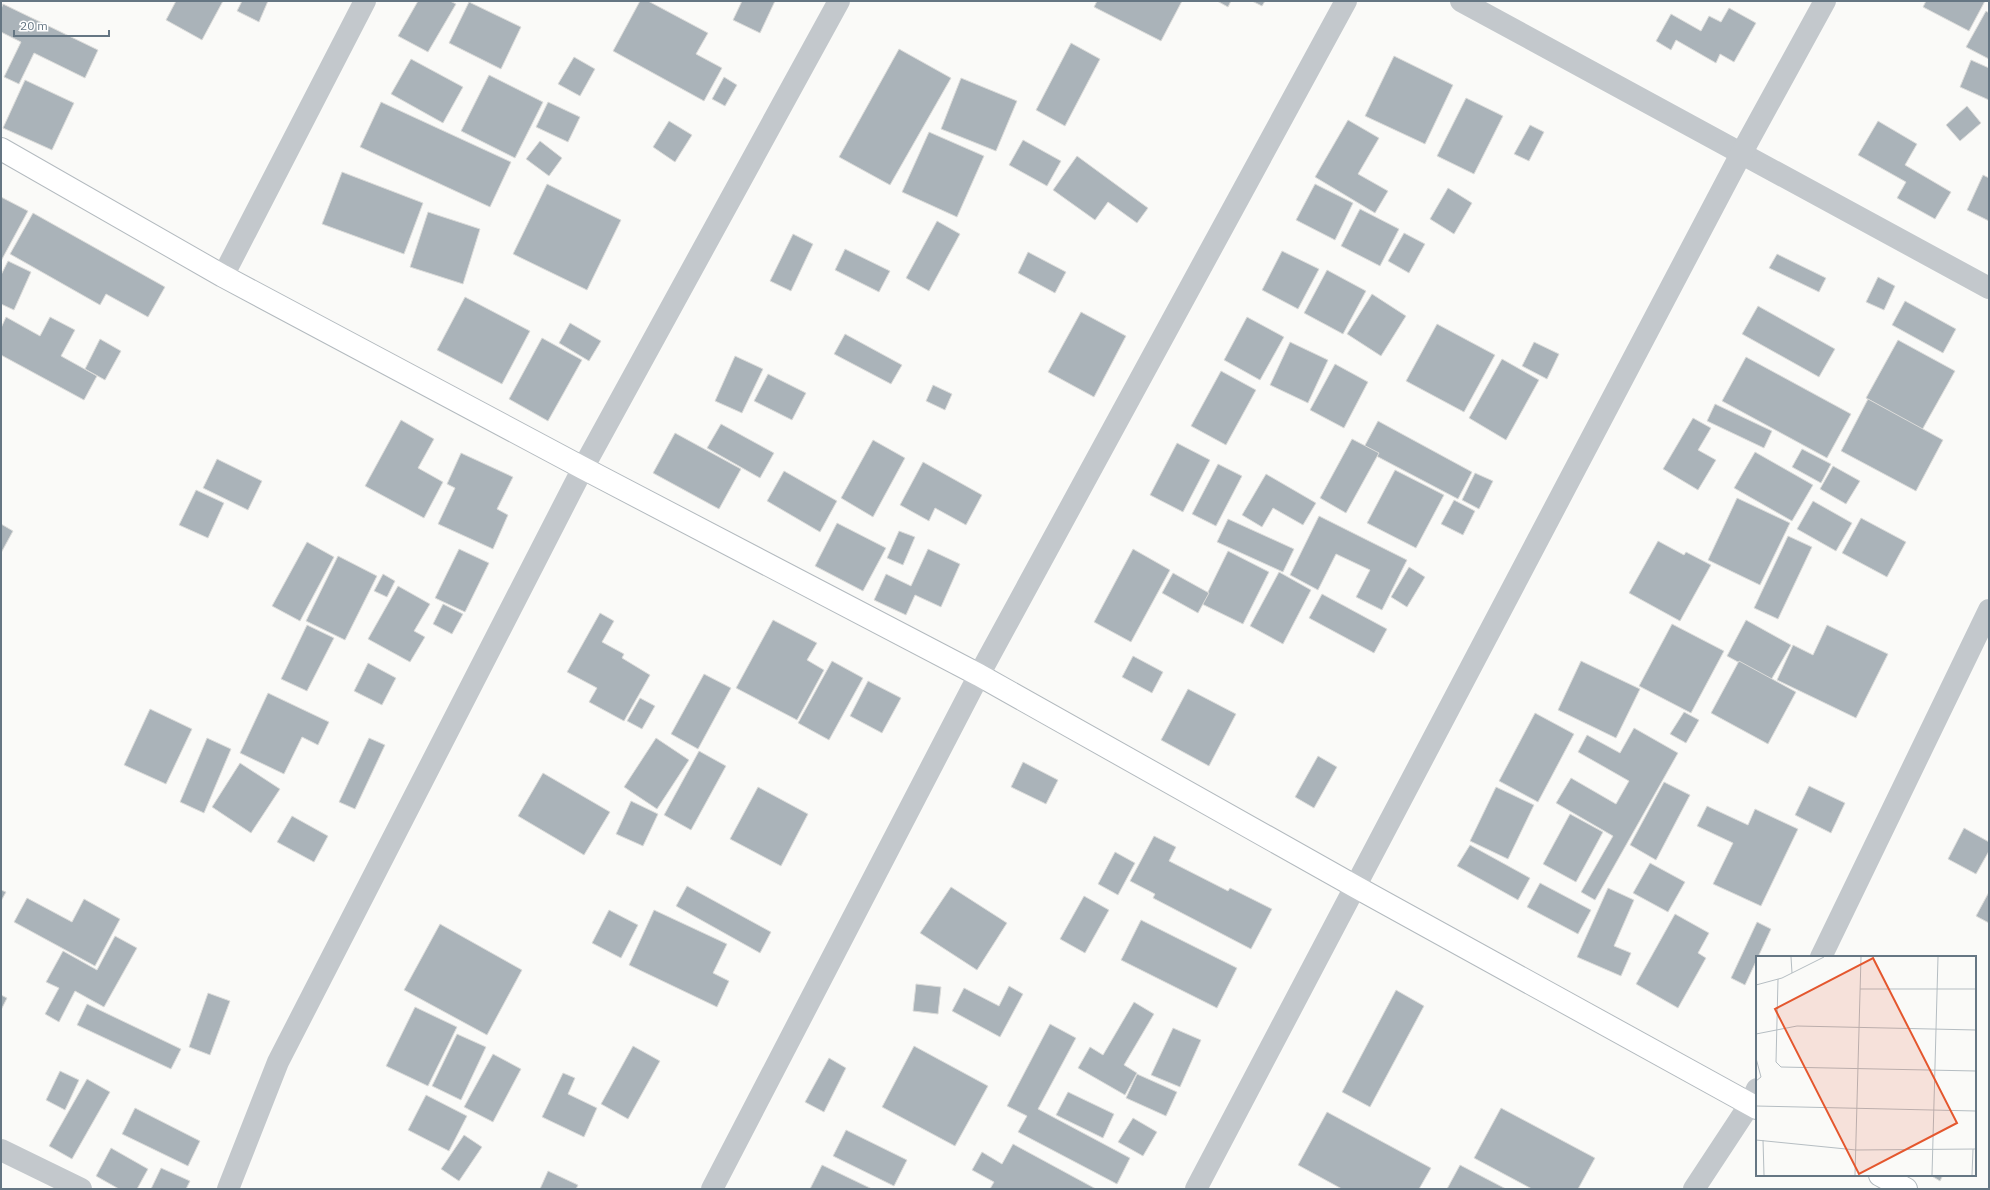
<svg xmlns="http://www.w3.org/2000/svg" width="1990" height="1190" font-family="'IBM Plex Sans',sans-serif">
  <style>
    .building { fill: #aab3b9; stroke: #dcdcda }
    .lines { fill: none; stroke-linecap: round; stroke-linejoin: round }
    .secondary-casing { stroke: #b3babf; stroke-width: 24 }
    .street { stroke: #c3c8cc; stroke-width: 22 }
    .secondary { stroke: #fff; stroke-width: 22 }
    .inset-road { fill: none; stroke: #b5bdc2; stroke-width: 1 }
    .view { fill: #e4572e; fill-opacity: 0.15; stroke: #e4572e; stroke-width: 2 }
    .inset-edge { fill: none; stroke: #657683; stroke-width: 2 }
  </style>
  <rect width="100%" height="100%" fill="#fafaf8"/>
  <!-- building -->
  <g class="building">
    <polygon points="176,1 223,1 202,40 166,20"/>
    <polygon points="242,1 268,1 259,22 237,11"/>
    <polygon points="418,1 450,1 456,4 428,52 398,36"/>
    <polygon points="640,1 648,1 708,33 696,54 722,68 704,101 613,51"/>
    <polygon points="742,1 775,1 760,33 733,20"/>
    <polygon points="1097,1 1182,1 1161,41 1094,7"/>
    <polygon points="1217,1 1231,1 1228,7"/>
    <polygon points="1252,1 1265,1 1262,6"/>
    <polygon points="1926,1 1985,1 1969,31 1923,7"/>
    <polygon points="469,2 521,27 501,69 449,43"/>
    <polygon points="3,4 98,50 85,78 34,53 19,84 4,77 21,42 1,32 1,9"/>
    <polygon points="1729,8 1756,23 1734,62 1720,54 1716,63 1676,40 1671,50 1656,41 1671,14 1701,31 1709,16 1721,22"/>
    <polygon points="1986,11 1989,13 1989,59 1966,47"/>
    <polygon points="1071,43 1100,59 1065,126 1036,110"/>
    <polygon points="899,49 951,78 890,185 839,157"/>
    <polygon points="1394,56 1453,85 1425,144 1365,116"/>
    <polygon points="574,57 595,69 580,96 558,84"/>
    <polygon points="411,59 463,87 443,123 391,94"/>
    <polygon points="1971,60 1989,68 1989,100 1960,87"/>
    <polygon points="489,75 543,102 515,158 461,131"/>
    <polygon points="724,77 737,85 725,106 712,99"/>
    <polygon points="961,78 1017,101 996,151 941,129"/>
    <polygon points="25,80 74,103 52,150 3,128"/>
    <polygon points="1466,98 1503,116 1474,174 1437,156"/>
    <polygon points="381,102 511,162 490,207 360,147"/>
    <polygon points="548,102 580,117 568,142 536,127"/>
    <polygon points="1967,106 1981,123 1960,141 1946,125"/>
    <polygon points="1348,120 1379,138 1358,174 1388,191 1375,213 1315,177"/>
    <polygon points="669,121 692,135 675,162 653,147"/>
    <polygon points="1878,121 1917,144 1905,165 1951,192 1935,219 1897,198 1906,182 1858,155"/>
    <polygon points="1530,125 1544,132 1529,161 1514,154"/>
    <polygon points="929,132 984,156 957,217 902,192"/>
    <polygon points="1023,140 1061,161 1047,186 1009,165"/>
    <polygon points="540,141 562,158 549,176 526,159"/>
    <polygon points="1077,156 1148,208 1137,223 1108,202 1095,220 1053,190"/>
    <polygon points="342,172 423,203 404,254 322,224"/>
    <polygon points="1983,175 1989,178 1989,221 1967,210"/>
    <polygon points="547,184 621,220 587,290 513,254"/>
    <polygon points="1315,184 1353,203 1335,240 1296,220"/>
    <polygon points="1448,188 1472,203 1454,234 1430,219"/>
    <polygon points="1,197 28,211 1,261"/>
    <polygon points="1360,209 1399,229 1380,266 1341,246"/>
    <polygon points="428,212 480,229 463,284 410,267"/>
    <polygon points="33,213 165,287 148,317 106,294 100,305 10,254"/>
    <polygon points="937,221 960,234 929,291 906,278"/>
    <polygon points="1404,233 1425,244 1409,273 1388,261"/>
    <polygon points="793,234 813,244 791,291 770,281"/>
    <polygon points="845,249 890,271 879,292 835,270"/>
    <polygon points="1282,251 1319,269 1298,309 1262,290"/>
    <polygon points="1028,252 1066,272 1055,293 1018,273"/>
    <polygon points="1777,254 1826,278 1819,292 1769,268"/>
    <polygon points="8,261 31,272 14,310 1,304 1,275"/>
    <polygon points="1327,270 1366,291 1343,334 1304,313"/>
    <polygon points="1878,277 1895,286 1884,310 1866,302"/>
    <polygon points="1372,294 1406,316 1381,356 1347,334"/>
    <polygon points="465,297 530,331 502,384 437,350"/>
    <polygon points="1905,301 1956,329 1943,353 1892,325"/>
    <polygon points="1758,306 1835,349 1819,377 1742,334"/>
    <polygon points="1081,312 1126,336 1094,397 1048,372"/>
    <polygon points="6,317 40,336 50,317 75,330 61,356 97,376 84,400 1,355 1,328"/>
    <polygon points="1247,317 1284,337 1260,380 1224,360"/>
    <polygon points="570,323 601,341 589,361 559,343"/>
    <polygon points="1437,324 1495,355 1464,412 1406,381"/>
    <polygon points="845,334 902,365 891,384 834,354"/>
    <polygon points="542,338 582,360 548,421 509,399"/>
    <polygon points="100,339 121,351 105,380 85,369"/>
    <polygon points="1898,340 1955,371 1922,430 1866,398"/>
    <polygon points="1290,342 1328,360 1308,403 1270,385"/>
    <polygon points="1534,342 1559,354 1547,379 1522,366"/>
    <polygon points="735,356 763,369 742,413 715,401"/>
    <polygon points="1746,357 1851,414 1827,458 1722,401"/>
    <polygon points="1502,359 1539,380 1506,440 1469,418"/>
    <polygon points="1335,364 1368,382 1344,428 1310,410"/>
    <polygon points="1221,371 1256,390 1226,445 1191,426"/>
    <polygon points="768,374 806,393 792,420 754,401"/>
    <polygon points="933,385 952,394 945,410 926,401"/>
    <polygon points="1868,399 1943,440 1916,491 1841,451"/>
    <polygon points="1715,404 1772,431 1764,448 1707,421"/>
    <polygon points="1693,418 1711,428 1698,450 1716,460 1698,490 1663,469"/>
    <polygon points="401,420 434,439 418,468 443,482 424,518 365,486"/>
    <polygon points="1378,421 1472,472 1458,499 1363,449"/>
    <polygon points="721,424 774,453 760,478 707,448"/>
    <polygon points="675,433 741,469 719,509 653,473"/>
    <polygon points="1352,439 1379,453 1346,513 1320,498"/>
    <polygon points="873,440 905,458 873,517 841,498"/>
    <polygon points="1177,443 1210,460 1183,512 1150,495"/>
    <polygon points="1802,449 1831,464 1821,483 1792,467"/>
    <polygon points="1755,452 1813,485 1792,521 1734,488"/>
    <polygon points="461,453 513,477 497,509 508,515 493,549 438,524 455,488 447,484"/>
    <polygon points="217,459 262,481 248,510 203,488"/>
    <polygon points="923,462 982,495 966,525 935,508 929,521 900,505"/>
    <polygon points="1218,464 1242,476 1216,526 1192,514"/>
    <polygon points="1833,466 1860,481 1846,504 1820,489"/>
    <polygon points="1395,470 1444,495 1416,548 1367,523"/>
    <polygon points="784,471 837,501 820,532 767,501"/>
    <polygon points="1475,473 1493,481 1479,509 1462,500"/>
    <polygon points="1266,474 1316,503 1303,525 1273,508 1262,527 1242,515"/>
    <polygon points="196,490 224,503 208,538 179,525"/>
    <polygon points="1737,498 1790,523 1760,585 1708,560"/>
    <polygon points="1454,500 1475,511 1463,535 1441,524"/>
    <polygon points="1813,501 1852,523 1836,551 1797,529"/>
    <polygon points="1319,516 1407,560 1382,610 1356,597 1370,570 1336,554 1318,590 1290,575"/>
    <polygon points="1861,518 1906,542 1887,577 1842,553"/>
    <polygon points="1228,519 1294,549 1283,572 1217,542"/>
    <polygon points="837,523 886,548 863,591 815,566"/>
    <polygon points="1,524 13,531 1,553"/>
    <polygon points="899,531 915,537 903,565 887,558"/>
    <polygon points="1788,536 1812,547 1778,619 1754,608"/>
    <polygon points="1658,541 1684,555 1686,552 1711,565 1680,621 1629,593"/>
    <polygon points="307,542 334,557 300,621 272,606"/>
    <polygon points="459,549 489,563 465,612 435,598"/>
    <polygon points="928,549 960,564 941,607 915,595 906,615 874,600 886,574 911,586"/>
    <polygon points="1133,549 1170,570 1131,642 1094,622"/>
    <polygon points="1228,551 1269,572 1243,624 1202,604"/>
    <polygon points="338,556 377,576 345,640 306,621"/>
    <polygon points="1409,567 1425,577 1407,607 1391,597"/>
    <polygon points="1279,572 1311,590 1283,644 1250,626"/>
    <polygon points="1173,573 1209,593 1198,613 1162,593"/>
    <polygon points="383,574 395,581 387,597 374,591"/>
    <polygon points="398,586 430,604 414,631 425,637 410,662 368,639"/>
    <polygon points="1322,594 1387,629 1374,653 1309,618"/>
    <polygon points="443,604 463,614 452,634 433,624"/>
    <polygon points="600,613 614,621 602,642 624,654 622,658 650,675 624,721 589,702 597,688 567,672"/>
    <polygon points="773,620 817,643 807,660 824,670 797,720 736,688"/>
    <polygon points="1746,620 1791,645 1771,680 1727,656"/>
    <polygon points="1672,624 1724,651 1691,713 1639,686"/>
    <polygon points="307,625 334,638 307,691 281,679"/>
    <polygon points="1827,625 1888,654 1856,718 1777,680 1793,645 1813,655"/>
    <polygon points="1133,656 1163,672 1152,693 1122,677"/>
    <polygon points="832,661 863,678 829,740 798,723"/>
    <polygon points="1581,661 1640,689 1616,738 1558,710"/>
    <polygon points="1739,661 1796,692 1768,744 1711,713"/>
    <polygon points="368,663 396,678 382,705 354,691"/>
    <polygon points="704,674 731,688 698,749 671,734"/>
    <polygon points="868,681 901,698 882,733 850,716"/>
    <polygon points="1188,689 1236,714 1209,766 1161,740"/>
    <polygon points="268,693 329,722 318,745 302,737 284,774 240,753"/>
    <polygon points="640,698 655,706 642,729 627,721"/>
    <polygon points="150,709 192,729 166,784 124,765"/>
    <polygon points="1684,712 1699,720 1686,743 1670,734"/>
    <polygon points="1535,713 1574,734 1538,802 1499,781"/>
    <polygon points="1634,728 1678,753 1595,900 1581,892 1613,836 1556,803 1571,778 1616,804 1629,781 1578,752 1587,735 1620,753"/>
    <polygon points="207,738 231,749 204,813 180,802"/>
    <polygon points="369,738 385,745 355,809 339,802"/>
    <polygon points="656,738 689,760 657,809 624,787"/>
    <polygon points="699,751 726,766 691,830 664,815"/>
    <polygon points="1318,756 1337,767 1314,808 1295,797"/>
    <polygon points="1023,762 1058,780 1046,804 1011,787"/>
    <polygon points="240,763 280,789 251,833 212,807"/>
    <polygon points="543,773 610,812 584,855 518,816"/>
    <polygon points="1664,782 1690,795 1656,860 1630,845"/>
    <polygon points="1809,786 1845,803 1831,833 1795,815"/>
    <polygon points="758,787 808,814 781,866 730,839"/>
    <polygon points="1496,787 1534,805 1508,859 1470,841"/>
    <polygon points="631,801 658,814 643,846 616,834"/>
    <polygon points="1707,806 1748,825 1755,809 1798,829 1761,906 1713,884 1733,843 1697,826"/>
    <polygon points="1570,814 1603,832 1576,882 1543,864"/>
    <polygon points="292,816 328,836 314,862 277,842"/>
    <polygon points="1964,828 1989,842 1989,851 1976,874 1948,859"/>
    <polygon points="1154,836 1176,847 1169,861 1228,891 1230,888 1272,909 1251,949 1153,898 1155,894 1130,881"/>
    <polygon points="1470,845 1530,878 1518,900 1457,866"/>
    <polygon points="1115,852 1135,863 1118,895 1098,884"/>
    <polygon points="1650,863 1685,882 1668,912 1633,893"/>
    <polygon points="1540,883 1591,910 1578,934 1527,907"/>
    <polygon points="687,886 771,932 760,953 676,906"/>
    <polygon points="951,887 1007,923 977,970 920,933"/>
    <polygon points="1608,888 1634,900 1614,946 1631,953 1621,976 1577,957"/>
    <polygon points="1,890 6,892 1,901"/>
    <polygon points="1989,892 1989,923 1976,916"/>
    <polygon points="1084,896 1109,910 1085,953 1060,939"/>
    <polygon points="27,898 72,922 84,899 120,919 95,966 14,922"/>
    <polygon points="609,910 638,925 621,958 592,943"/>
    <polygon points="654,910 727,944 713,973 729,981 717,1007 629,965"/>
    <polygon points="1675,914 1709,933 1698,953 1706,958 1678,1008 1636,984"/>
    <polygon points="1141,920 1237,968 1217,1008 1121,960"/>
    <polygon points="1757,922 1771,929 1745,985 1731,978"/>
    <polygon points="440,924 522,970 487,1035 404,990"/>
    <polygon points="115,936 137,948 104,1007 75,991 59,1022 45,1014 59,988 46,982 63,951 97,970"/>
    <polygon points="916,984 941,987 938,1014 913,1011"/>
    <polygon points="1009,986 1023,994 1000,1037 952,1011 964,988 999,1006"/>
    <polygon points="1396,990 1424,1006 1370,1107 1342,1092"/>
    <polygon points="208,993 230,1001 210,1055 189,1047"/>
    <polygon points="1,995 7,998 1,1010"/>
    <polygon points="1134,1002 1154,1014 1124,1065 1137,1073 1125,1095 1078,1068 1090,1047 1103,1055"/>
    <polygon points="87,1004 181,1049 171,1069 77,1025"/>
    <polygon points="415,1007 457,1027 428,1086 386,1066"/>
    <polygon points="1050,1024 1076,1038 1038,1109 1130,1158 1117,1184 1018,1132 1027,1116 1007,1106"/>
    <polygon points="1173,1028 1201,1040 1180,1087 1151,1075"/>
    <polygon points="457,1034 486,1047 461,1100 432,1086"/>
    <polygon points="633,1046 660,1061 628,1119 601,1104"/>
    <polygon points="914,1046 988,1086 955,1146 882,1107"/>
    <polygon points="493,1054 521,1069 493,1122 464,1107"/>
    <polygon points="829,1058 846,1068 824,1112 805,1102"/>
    <polygon points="60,1071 79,1080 65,1110 46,1100"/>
    <polygon points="563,1073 575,1078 568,1094 597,1108 584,1137 542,1117"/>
    <polygon points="1137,1074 1177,1092 1166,1116 1126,1098"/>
    <polygon points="87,1079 110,1092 72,1159 49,1146"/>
    <polygon points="1068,1092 1114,1114 1103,1138 1056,1115"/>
    <polygon points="426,1095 467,1116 449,1151 408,1130"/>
    <polygon points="135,1108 200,1141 188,1166 122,1134"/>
    <polygon points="1501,1108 1595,1158 1578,1189 1532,1189 1474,1158"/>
    <polygon points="1327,1112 1431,1168 1419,1189 1342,1189 1298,1165"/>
    <polygon points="1133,1118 1157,1132 1143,1156 1118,1142"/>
    <polygon points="846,1130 907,1160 894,1186 833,1156"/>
    <polygon points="464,1135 482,1147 459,1181 441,1169"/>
    <polygon points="1013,1144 1096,1189 990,1189 994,1182 972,1170 982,1152 1002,1164"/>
    <polygon points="111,1148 148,1169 137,1189 119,1189 96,1176"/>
    <polygon points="822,1165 872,1189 810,1189"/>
    <polygon points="1460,1165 1506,1189 1447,1189"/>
    <polygon points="161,1168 190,1181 186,1189 151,1189"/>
    <polygon points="548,1171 578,1185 576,1189 540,1189"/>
    <polygon points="1930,1175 1943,1175 1940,1181"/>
  </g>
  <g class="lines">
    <!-- secondary casing -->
    <g class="secondary-casing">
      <g id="secondary">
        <polyline points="1,149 223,276 583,468 979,675 1356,887 1757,1108"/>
        <polyline points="1880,1175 1906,1189"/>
      </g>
    </g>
    <!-- street -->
    <g class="street">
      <polyline points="1461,1 1989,288"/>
      <polyline points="223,276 365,1"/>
      <polyline points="1821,957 1989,610"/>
      <polyline points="1,1150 81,1189"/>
      <polyline points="228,1189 278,1062 583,468 839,1"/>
      <polyline points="712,1189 979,675 1346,1"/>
      <polyline points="1196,1189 1741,154 1825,1"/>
      <polyline points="1694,1189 1750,1104 1757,1089"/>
    </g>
    <!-- secondary -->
    <use href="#secondary" class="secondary"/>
  </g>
  <!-- overview -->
  <g transform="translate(1756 956)">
    <rect width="220" height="220" fill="#fafaf8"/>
    <path class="inset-road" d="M35 1 36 17M22 23 20 106 25 111 220 115M0 29 26 22 68 1M104 33H220M0 78 41 70 220 74M0 102 5 121 0 125M0 150 220 155M0 184 100 194 220 193M7 184 8 219M99 219 105 1M176 219 182 1M216 219 217 193"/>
    <path class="view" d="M117 2 201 167 103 218 19 53Z"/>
    <rect width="220" height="220" class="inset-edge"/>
  </g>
  <!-- border -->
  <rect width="1990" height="1190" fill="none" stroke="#657683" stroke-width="4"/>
  <!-- scale -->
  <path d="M14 30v6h95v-6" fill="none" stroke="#657683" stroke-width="2"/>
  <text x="20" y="30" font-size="12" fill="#657683" stroke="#ffffff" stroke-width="3" paint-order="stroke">20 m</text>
</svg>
